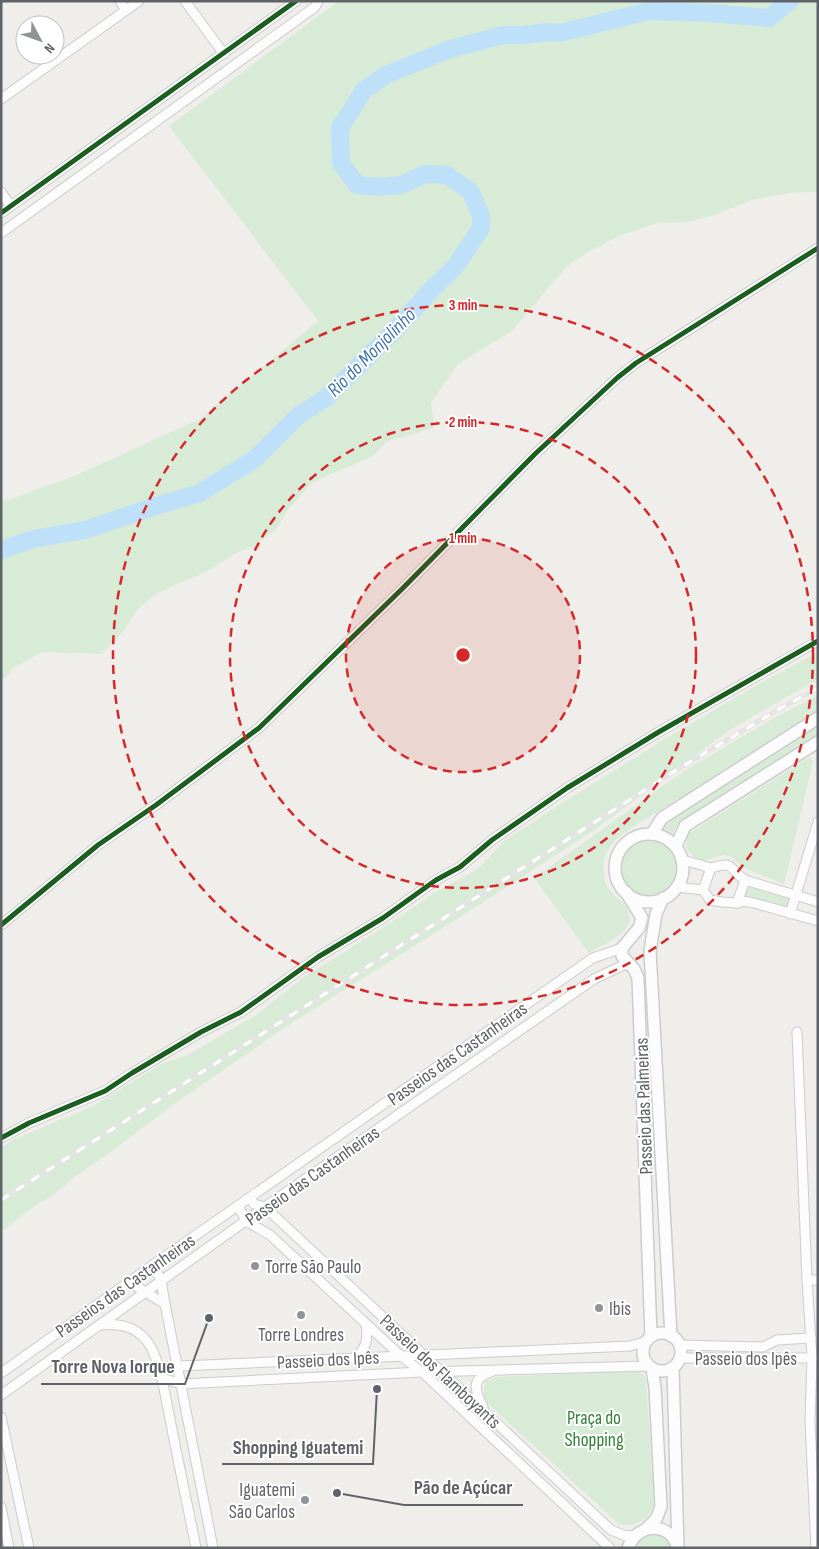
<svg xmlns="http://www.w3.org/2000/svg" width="819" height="1549" font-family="'Sofia Sans Condensed',sans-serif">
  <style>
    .green { fill: #d8ebd6 }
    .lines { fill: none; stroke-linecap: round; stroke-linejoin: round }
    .river { stroke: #bfe0f9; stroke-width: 18 }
    .minor-casing { stroke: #cbcccc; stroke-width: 11 }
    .tertiary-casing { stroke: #cbcccc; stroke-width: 14 }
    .minor { stroke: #fdfcfc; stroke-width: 9 }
    .tertiary { stroke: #fdfcfc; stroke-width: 11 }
    .rail-casing { stroke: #e4e4e4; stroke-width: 5 }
    .rail { stroke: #fff; stroke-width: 3; stroke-dasharray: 9; stroke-linecap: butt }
    .cycleway-casing { stroke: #fff; stroke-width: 8 }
    .cycleway { stroke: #1b5e20; stroke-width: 5 }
    .ring { fill: none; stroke: #d62828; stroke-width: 2.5; stroke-dasharray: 9 6 }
    .poi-dot { fill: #919496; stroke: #fff; stroke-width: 2 }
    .labels { text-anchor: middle; stroke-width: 4; stroke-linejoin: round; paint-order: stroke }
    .street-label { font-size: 19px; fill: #5f6368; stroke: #fff }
    .poi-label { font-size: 19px; fill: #5f6368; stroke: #fff; text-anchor: start }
    .park-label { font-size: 19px; fill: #348238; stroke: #fff }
    .water-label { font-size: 20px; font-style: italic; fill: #4174aa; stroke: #fff }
    .centre { fill: #d62828; stroke: #fff; stroke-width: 2.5 }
    .ring-label { font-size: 15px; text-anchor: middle; font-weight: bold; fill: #d62828; stroke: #fff; stroke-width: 4; stroke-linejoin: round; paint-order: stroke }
    .leader { fill: none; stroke: #5f6368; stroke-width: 2 }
    .callout-dot { fill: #5f6368; stroke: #fff; stroke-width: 2 }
    .callout-label { font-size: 20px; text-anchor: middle; font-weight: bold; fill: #5f6368; stroke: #fff; stroke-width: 4; stroke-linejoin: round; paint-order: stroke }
  </style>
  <rect width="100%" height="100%" fill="#efeeea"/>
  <!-- green -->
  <g class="green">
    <polygon points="339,1 818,1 818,192 788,193 752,200 717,214 687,222 657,223 621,235 590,251 567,266 511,332 458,364 431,403 433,417 433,428 386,442 373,456 313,482 289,508 277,528 256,545 236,553 206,572 157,593 137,610 123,632 102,654 42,652 13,668 1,683 1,498 5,501 75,476 200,419 318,321 169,126"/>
    <polygon points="818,652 818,679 731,729 593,831 457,919 287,1026 174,1104 108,1154 77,1175 53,1195 36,1205 1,1232 1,1148 13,1140 93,1106 163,1063 186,1056 256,1015 304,977 395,920 437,891 469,874 481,866 504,841 556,807 668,737 750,689"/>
    <path d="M818 695V712L633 827C616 838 601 850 604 873 604 878 605 884 608 888 615 897 634 909 629 923 624 936 600 946 589 953L534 878 684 771 776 717Z"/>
    <polygon points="815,728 818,736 679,822 673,833 670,834 662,830 662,827 674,814"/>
    <polygon points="810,757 813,762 784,884 744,868 732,857 724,855 702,861 694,857 686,848 688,834"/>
    <circle cx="649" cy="868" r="29"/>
    <polygon points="749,887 788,899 791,901 788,908 747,897 744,895 747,888"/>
    <path d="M637 1371 644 1375 646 1379 654 1505C648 1521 635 1527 619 1524L487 1403 483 1397 485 1382 496 1377Z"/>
    <path d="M651 1534C661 1534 668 1538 672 1548H636L640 1540Z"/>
  </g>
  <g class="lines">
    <!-- river -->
    <polyline class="river" points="1,550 33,539 85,530 162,504 198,494 255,459 299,415 326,398 396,329 434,287 455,267 481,228 481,216 471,192 447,175 425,174 401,185 378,187 357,185 341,163 340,128 364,90 386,75 447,50 503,35 523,35 547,32 560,33 649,11 709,13 769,18 790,1"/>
    <!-- minor casing -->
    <g class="minor-casing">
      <g id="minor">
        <polyline points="120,1 126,10"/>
        <polyline points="185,1 224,54"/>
        <polyline points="1,99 139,1"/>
        <polyline points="1,192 11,206"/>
        <polyline points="1,213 296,1"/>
        <polyline points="1,233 315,7 318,1"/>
        <polyline points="683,860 711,868"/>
        <polyline points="745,880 818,902"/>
        <path d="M677 887 703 890 710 900 722 902 737 903 745 880C727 869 737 860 711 868L703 890"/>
        <polyline points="737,903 743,901 754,903 818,921"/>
        <polyline points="790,914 818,822"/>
        <polyline points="1,925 98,845 156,805 259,728 403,588 535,454 617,378 636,363 818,248"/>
        <polyline points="797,1032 807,1280 812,1358 810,1422 816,1548"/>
        <polyline points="1,1138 29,1123 105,1091 132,1073 201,1032 241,1012 318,957 383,918 436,880 460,867 492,840 567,788 657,733 818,641"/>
        <polyline points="250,1198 254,1204 265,1207 611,1530 626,1536 636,1535"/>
        <polyline points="238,1206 246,1221 270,1235 401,1356 422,1372 610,1548"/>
        <polyline points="153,1265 161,1280 165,1304 213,1548"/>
        <polyline points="807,1280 818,1280"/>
        <polyline points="129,1282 165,1304"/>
        <path d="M99 1325C117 1323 134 1325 147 1341 161 1359 166 1402 171 1424 179 1466 188 1507 196 1548"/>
        <polyline points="679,1345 763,1347 777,1340 811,1338"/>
        <path d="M356 1358C367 1346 368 1340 366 1324"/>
        <polyline points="680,1358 812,1358"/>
        <polyline points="158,1367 630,1346 647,1341"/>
        <polyline points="1,1373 153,1265 587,962 593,958 622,948"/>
        <polyline points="162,1378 181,1384 422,1372 648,1366"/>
        <polyline points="1,1395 265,1207 594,979 628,963"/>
        <path d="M483 1407C475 1391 470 1379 491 1372"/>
        <polyline points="1,1417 29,1548"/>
        <polyline points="1,1507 9,1548"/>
      </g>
    </g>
    <!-- tertiary casing -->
    <g class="tertiary-casing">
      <g id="tertiary">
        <polyline points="652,834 662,818 818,718"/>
        <circle cx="649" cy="868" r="34"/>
        <polyline points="676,846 685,826 818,742"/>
        <polyline points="626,892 642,918 639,928 622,948 622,956 634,969 638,978 651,1337"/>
        <polyline points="663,898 656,914 650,951 671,1336"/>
        <circle cx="662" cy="1352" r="19"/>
        <polyline points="673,1368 678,1548"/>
        <polyline points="646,1529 656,1519 661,1507 655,1387 652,1369"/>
        <path d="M628 1548C636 1524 669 1520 677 1546"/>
      </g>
    </g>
    <!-- minor -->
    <use href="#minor" class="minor"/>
    <!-- tertiary -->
    <use href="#tertiary" class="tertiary"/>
    <!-- rail casing -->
    <g class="rail-casing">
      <polyline id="rail" points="1,1200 678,769 781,708 818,688"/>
    </g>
    <!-- rail -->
    <use href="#rail" class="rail"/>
    <!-- cycleway casing -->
    <g class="cycleway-casing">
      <g id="cycleway">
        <polyline points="1,213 296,1"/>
        <polyline points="1,925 98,845 156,805 259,728 403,588 535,454 617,378 636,363 818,248"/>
        <polyline points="1,1138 29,1123 105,1091 132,1073 201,1032 241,1012 318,957 383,918 436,880 460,867 492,840 567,788 657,733 818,641"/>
      </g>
    </g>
    <!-- cycleway -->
    <use href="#cycleway" class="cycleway"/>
  </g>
  <!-- distance rings -->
  <circle cx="463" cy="655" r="117" fill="#d62828" fill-opacity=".12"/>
  <g class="ring">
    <circle cx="463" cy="655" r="117"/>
    <circle cx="463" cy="655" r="233"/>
    <circle cx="463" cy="655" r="350"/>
  </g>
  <!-- markers -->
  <g class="poi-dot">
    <circle cx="255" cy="1266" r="5"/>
    <circle cx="599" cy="1308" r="5"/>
    <circle cx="301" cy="1315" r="5"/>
    <circle cx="305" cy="1500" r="5"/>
  </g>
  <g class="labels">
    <!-- street labels -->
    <g class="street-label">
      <text transform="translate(457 1053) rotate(-35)" y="7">Passeios das Castanheiras</text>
      <text transform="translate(643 1106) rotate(-92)" y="7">Passeio das Palmeiras</text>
      <text transform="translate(312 1175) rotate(-35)" y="7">Passeio das Castanheiras</text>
      <text transform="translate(125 1285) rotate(-35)" y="7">Passeios das Castanheiras</text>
      <text x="746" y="1365">Passeio dos Ipês</text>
      <text transform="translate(328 1359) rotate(-3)" y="7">Passeio dos Ipês</text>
      <text transform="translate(441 1371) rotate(43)" y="7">Passeio dos Flamboyants</text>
    </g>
    <!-- poi labels -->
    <g class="poi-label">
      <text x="265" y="1273">Torre São Paulo</text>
      <text x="609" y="1315">Ibis</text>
      <text x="301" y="1341" text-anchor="middle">Torre Londres</text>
      <text x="295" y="1496" text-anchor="end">Iguatemi<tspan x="295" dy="22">São Carlos</tspan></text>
    </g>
    <!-- park labels -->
    <g class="park-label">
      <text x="594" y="1424">Praça do<tspan x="594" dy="22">Shopping</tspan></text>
    </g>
    <!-- water labels -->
    <g class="water-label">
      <text transform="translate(371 352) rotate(-45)" y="7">Rio do Monjolinho</text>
    </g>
  </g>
  <circle cx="463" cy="655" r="8" class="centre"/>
  <g class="ring-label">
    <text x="463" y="310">3 min</text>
    <text x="463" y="427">2 min</text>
    <text x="463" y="543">1 min</text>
  </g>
  <!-- callouts -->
  <path class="leader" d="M209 1318L185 1384H41M377 1389L373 1464H222M337 1493L404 1505H523"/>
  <g class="callout-dot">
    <circle cx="209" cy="1318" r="5"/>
    <circle cx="377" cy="1389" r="5"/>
    <circle cx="337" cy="1493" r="5"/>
  </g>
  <g class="callout-label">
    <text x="113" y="1373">Torre Nova Iorque</text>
    <text x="298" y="1454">Shopping Iguatemi</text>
    <text x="463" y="1494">Pão de Açúcar</text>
  </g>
  <!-- border -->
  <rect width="819" height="1549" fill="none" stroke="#5f6368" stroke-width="5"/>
  <!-- north arrow -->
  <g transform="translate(40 40) rotate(131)"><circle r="24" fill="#ffffff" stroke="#bfc1c3"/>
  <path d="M0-4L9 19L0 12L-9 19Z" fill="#919496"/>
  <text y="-8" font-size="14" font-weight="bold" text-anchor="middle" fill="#5f6368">N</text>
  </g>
</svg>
